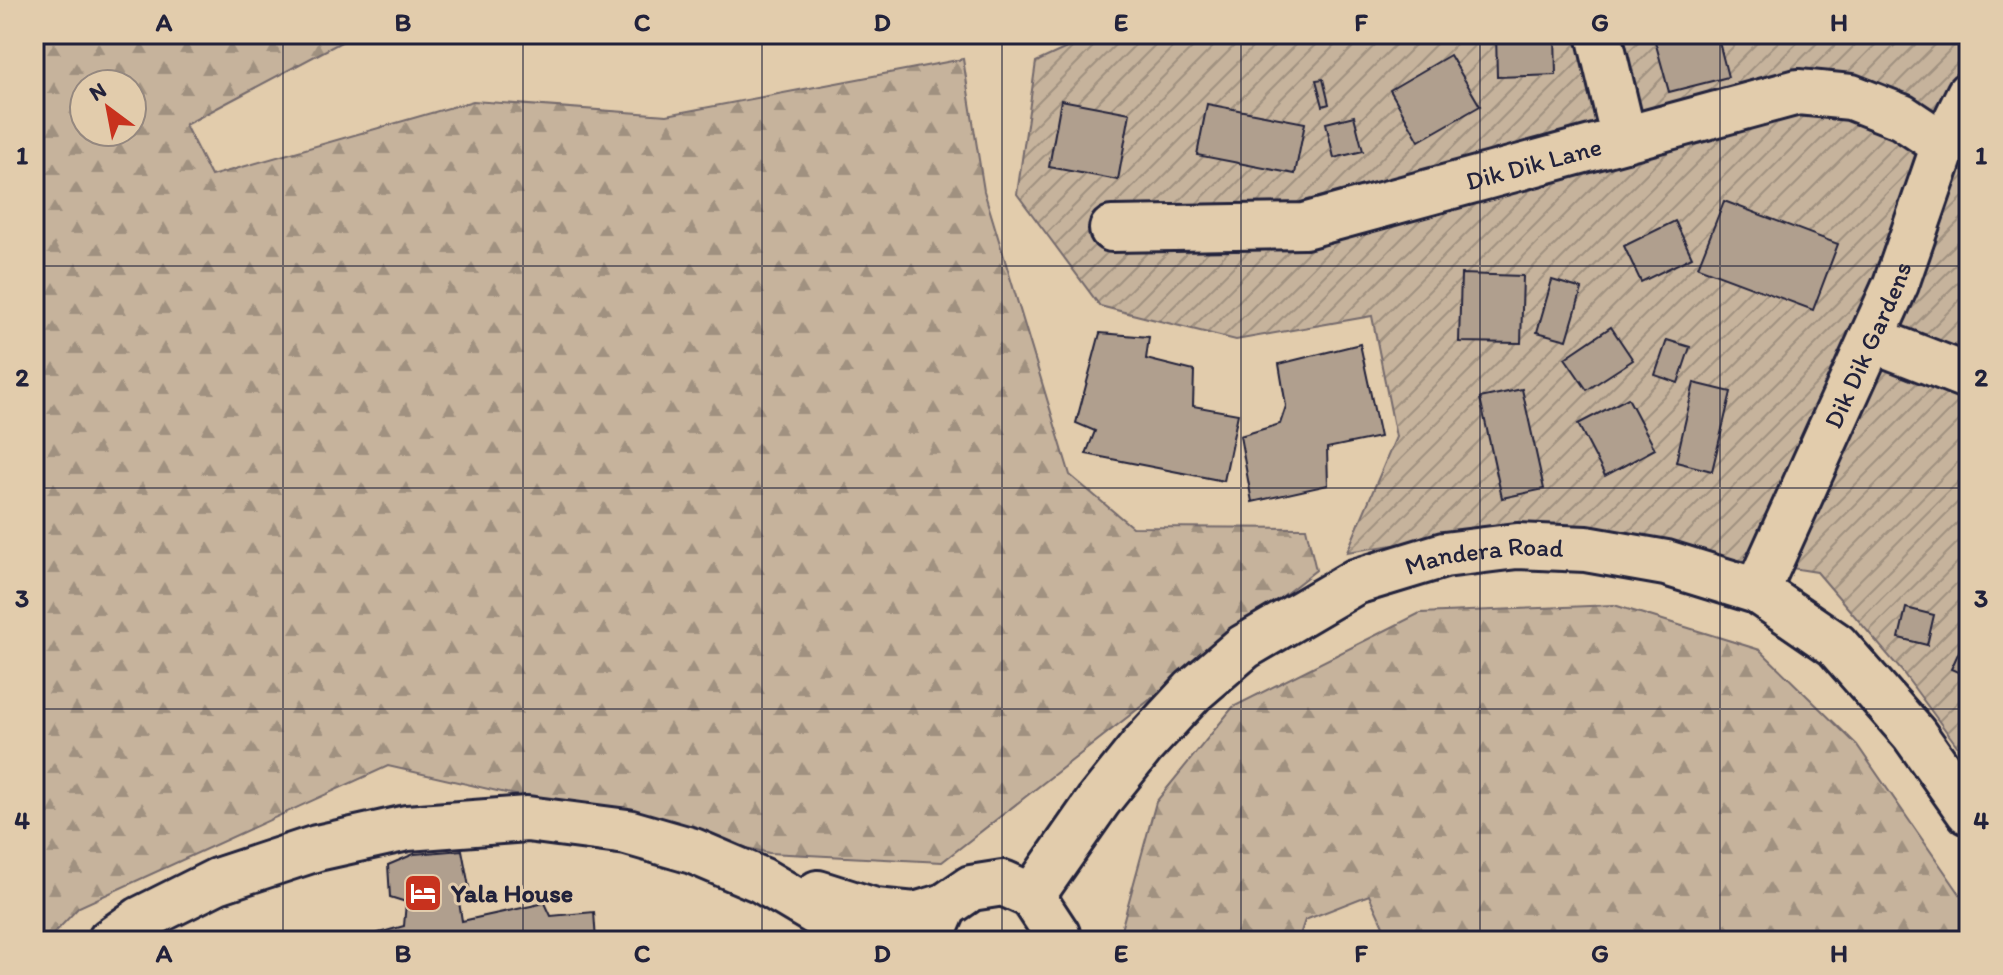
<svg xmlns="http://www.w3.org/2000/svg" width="2003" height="975" font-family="Itim,sans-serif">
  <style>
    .forest { fill: url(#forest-firs); stroke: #746a6c; stroke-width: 2; fill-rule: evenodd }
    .garden { fill: url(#garden-furrows); stroke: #746a6c; stroke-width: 2 }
    .building { fill: #b09f8e; stroke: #22223b; stroke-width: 2 }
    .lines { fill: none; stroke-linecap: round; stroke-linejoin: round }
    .minor-casing { stroke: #22223b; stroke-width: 50 }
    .minor { stroke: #e2ccac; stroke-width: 44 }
    .grid { fill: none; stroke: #22223b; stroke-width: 2; stroke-opacity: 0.55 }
    .labels { text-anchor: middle; stroke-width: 6; stroke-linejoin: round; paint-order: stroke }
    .street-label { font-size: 26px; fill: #22223b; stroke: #e2ccac }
    .poi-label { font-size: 26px; font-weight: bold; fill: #22223b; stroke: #e2ccac; text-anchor: start }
    .neatline { fill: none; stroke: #22223b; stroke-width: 3 }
    .grid-label { font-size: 26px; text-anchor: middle; font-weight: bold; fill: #22223b }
  </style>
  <defs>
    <pattern id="forest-firs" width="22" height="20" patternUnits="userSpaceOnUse" patternTransform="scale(2)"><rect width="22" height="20" fill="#c6b39c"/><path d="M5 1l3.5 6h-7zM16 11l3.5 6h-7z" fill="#a09180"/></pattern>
    <pattern id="garden-furrows" width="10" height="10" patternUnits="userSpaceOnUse" patternTransform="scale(2)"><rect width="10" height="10" fill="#c6b39c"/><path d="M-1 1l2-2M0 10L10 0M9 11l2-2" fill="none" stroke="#a09180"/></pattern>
  </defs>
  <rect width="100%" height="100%" fill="#e2ccac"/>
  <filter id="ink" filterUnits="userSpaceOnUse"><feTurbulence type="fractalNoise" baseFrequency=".0125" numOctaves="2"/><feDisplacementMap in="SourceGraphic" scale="16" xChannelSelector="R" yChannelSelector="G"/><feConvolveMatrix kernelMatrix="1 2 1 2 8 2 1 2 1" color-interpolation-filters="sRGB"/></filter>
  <g filter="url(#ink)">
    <!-- forest -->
    <g class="forest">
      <path d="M34 34H368L345 40 185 125 211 176 473 101 667 115 963 59 984 191 1070 475 1132 527 1306 528 1316 570 942 862 769 853 388 766 79 907 47 941H34ZM84 84H132V132H84Z"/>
      <polygon points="1614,605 1760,650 1857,745 1969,907 1969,941 1390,941 1369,895 1305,920 1298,941 1118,941 1156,802 1233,707 1420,613"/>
    </g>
    <!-- garden -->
    <polygon class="garden" points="1097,34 1969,34 1969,762 1901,670 1817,572 1519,526 1347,552 1396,437 1372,316 1236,340 1100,306 1017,194 1036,62"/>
    <!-- building -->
    <g class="building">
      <polygon points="1496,34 1555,34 1556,75 1497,77"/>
      <polygon points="1653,34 1717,34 1728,77 1669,92"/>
      <polygon points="1450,55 1480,106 1419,141 1390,90"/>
      <polygon points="1323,79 1329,104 1323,106 1316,80"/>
      <polygon points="1061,100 1130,113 1118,180 1049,167"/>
      <polygon points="1207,104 1305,123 1295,174 1197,155"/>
      <polygon points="1354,116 1363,151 1334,158 1326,123"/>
      <polygon points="1724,201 1838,244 1813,310 1698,267"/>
      <polygon points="1675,221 1692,257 1641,282 1624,246"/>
      <polygon points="1461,274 1523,276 1521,343 1459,342"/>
      <polygon points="1552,280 1582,289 1567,340 1537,332"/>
      <polygon points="1611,327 1633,360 1587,390 1565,358"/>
      <polygon points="1100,333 1149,337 1146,359 1194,371 1193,406 1238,414 1224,481 1086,454 1095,431 1076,423"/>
      <polygon points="1667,340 1690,347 1678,383 1655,375"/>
      <polygon points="1360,344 1380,437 1327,448 1328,485 1252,502 1240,436 1280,424 1286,406 1279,364"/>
      <polygon points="1694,383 1731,392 1712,471 1676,462"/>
      <polygon points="1522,389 1544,489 1502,498 1480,398"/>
      <polygon points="1628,398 1655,449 1605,476 1578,424"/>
      <polygon points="1906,608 1934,615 1927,645 1899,638"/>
      <polygon points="1969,630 1969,677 1951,669"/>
      <polygon points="462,850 469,887 457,889 462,921 545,903 551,916 594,912 596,941 350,941 404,926 406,902 390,897 388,865 414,854"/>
    </g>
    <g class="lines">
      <!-- minor casing -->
      <g class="minor-casing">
        <g id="minor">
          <polyline points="1599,34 1624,139"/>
          <path id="s1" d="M1112 229 1304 226 1798 92 1851 97 1902 117 1944 145"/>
          <polyline points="1871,339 1969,377"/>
          <path id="s2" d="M1757 591 1896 284 1944 145 1969 94"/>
          <polyline points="818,893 875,911 915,915 945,906"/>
          <path id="s3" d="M1032 896 1099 800 1143 745 1193 691 1244 647 1355 582 1444 555 1517 546 1586 549 1666 563 1757 591 1836 645 1914 734 1969 812"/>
          <polyline points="934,931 945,906 971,888 1003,883 1032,896 1057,934 1056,941"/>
          <polyline points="110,941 141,919 217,881 317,848 407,828 527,819 627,832 693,851 761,880 864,941"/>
        </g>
      </g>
      <!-- minor -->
      <use href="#minor" class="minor"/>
    </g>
  </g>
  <!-- grid -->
  <path class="grid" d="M283 34V941M523 34V941M762 34V941M1002 34V941M1241 34V941M1480 34V941M1720 34V941M34 266H1969M34 488H1969M34 709H1969"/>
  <!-- icons -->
  <defs>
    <g id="hotel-square" transform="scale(2)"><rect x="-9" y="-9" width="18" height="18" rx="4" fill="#c8321e" stroke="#e2ccac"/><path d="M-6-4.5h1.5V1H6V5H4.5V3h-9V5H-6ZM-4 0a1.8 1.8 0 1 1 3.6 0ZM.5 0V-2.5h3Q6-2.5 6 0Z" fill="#fff"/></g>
  </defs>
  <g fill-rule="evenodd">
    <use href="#hotel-square" x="423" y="893"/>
  </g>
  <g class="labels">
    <!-- street labels -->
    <g class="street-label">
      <text dy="9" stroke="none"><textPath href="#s1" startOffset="430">Dik Dik Lane</textPath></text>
      <text dy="9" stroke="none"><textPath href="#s2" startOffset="270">Dik Dik Gardens</textPath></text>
      <text dy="9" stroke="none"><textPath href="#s3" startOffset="590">Mandera Road</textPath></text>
    </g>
    <!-- poi labels -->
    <g class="poi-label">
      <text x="451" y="902">Yala House</text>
    </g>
  </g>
  <!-- margin -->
  <rect width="2003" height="975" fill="none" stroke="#e2ccac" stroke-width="88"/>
  <!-- north arrow -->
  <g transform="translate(108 108) rotate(328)"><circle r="38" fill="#e2ccac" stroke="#95887f" stroke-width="2"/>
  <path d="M0-6L14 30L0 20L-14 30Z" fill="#c8321e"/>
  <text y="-12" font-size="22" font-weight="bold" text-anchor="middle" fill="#22223b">N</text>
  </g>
  <rect x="44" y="44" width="1915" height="887" class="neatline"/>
  <g class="grid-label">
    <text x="164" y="31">A</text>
    <text x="403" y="31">B</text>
    <text x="642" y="31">C</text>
    <text x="882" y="31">D</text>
    <text x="1121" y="31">E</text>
    <text x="1361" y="31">F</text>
    <text x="1600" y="31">G</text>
    <text x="1839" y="31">H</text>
    <text x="22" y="164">1</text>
    <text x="1981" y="164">1</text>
    <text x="22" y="386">2</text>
    <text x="1981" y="386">2</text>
    <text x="22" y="607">3</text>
    <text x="1981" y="607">3</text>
    <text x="22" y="829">4</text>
    <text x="1981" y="829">4</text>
    <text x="164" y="962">A</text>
    <text x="403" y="962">B</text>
    <text x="642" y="962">C</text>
    <text x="882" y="962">D</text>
    <text x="1121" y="962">E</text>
    <text x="1361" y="962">F</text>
    <text x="1600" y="962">G</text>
    <text x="1839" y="962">H</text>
  </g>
</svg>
